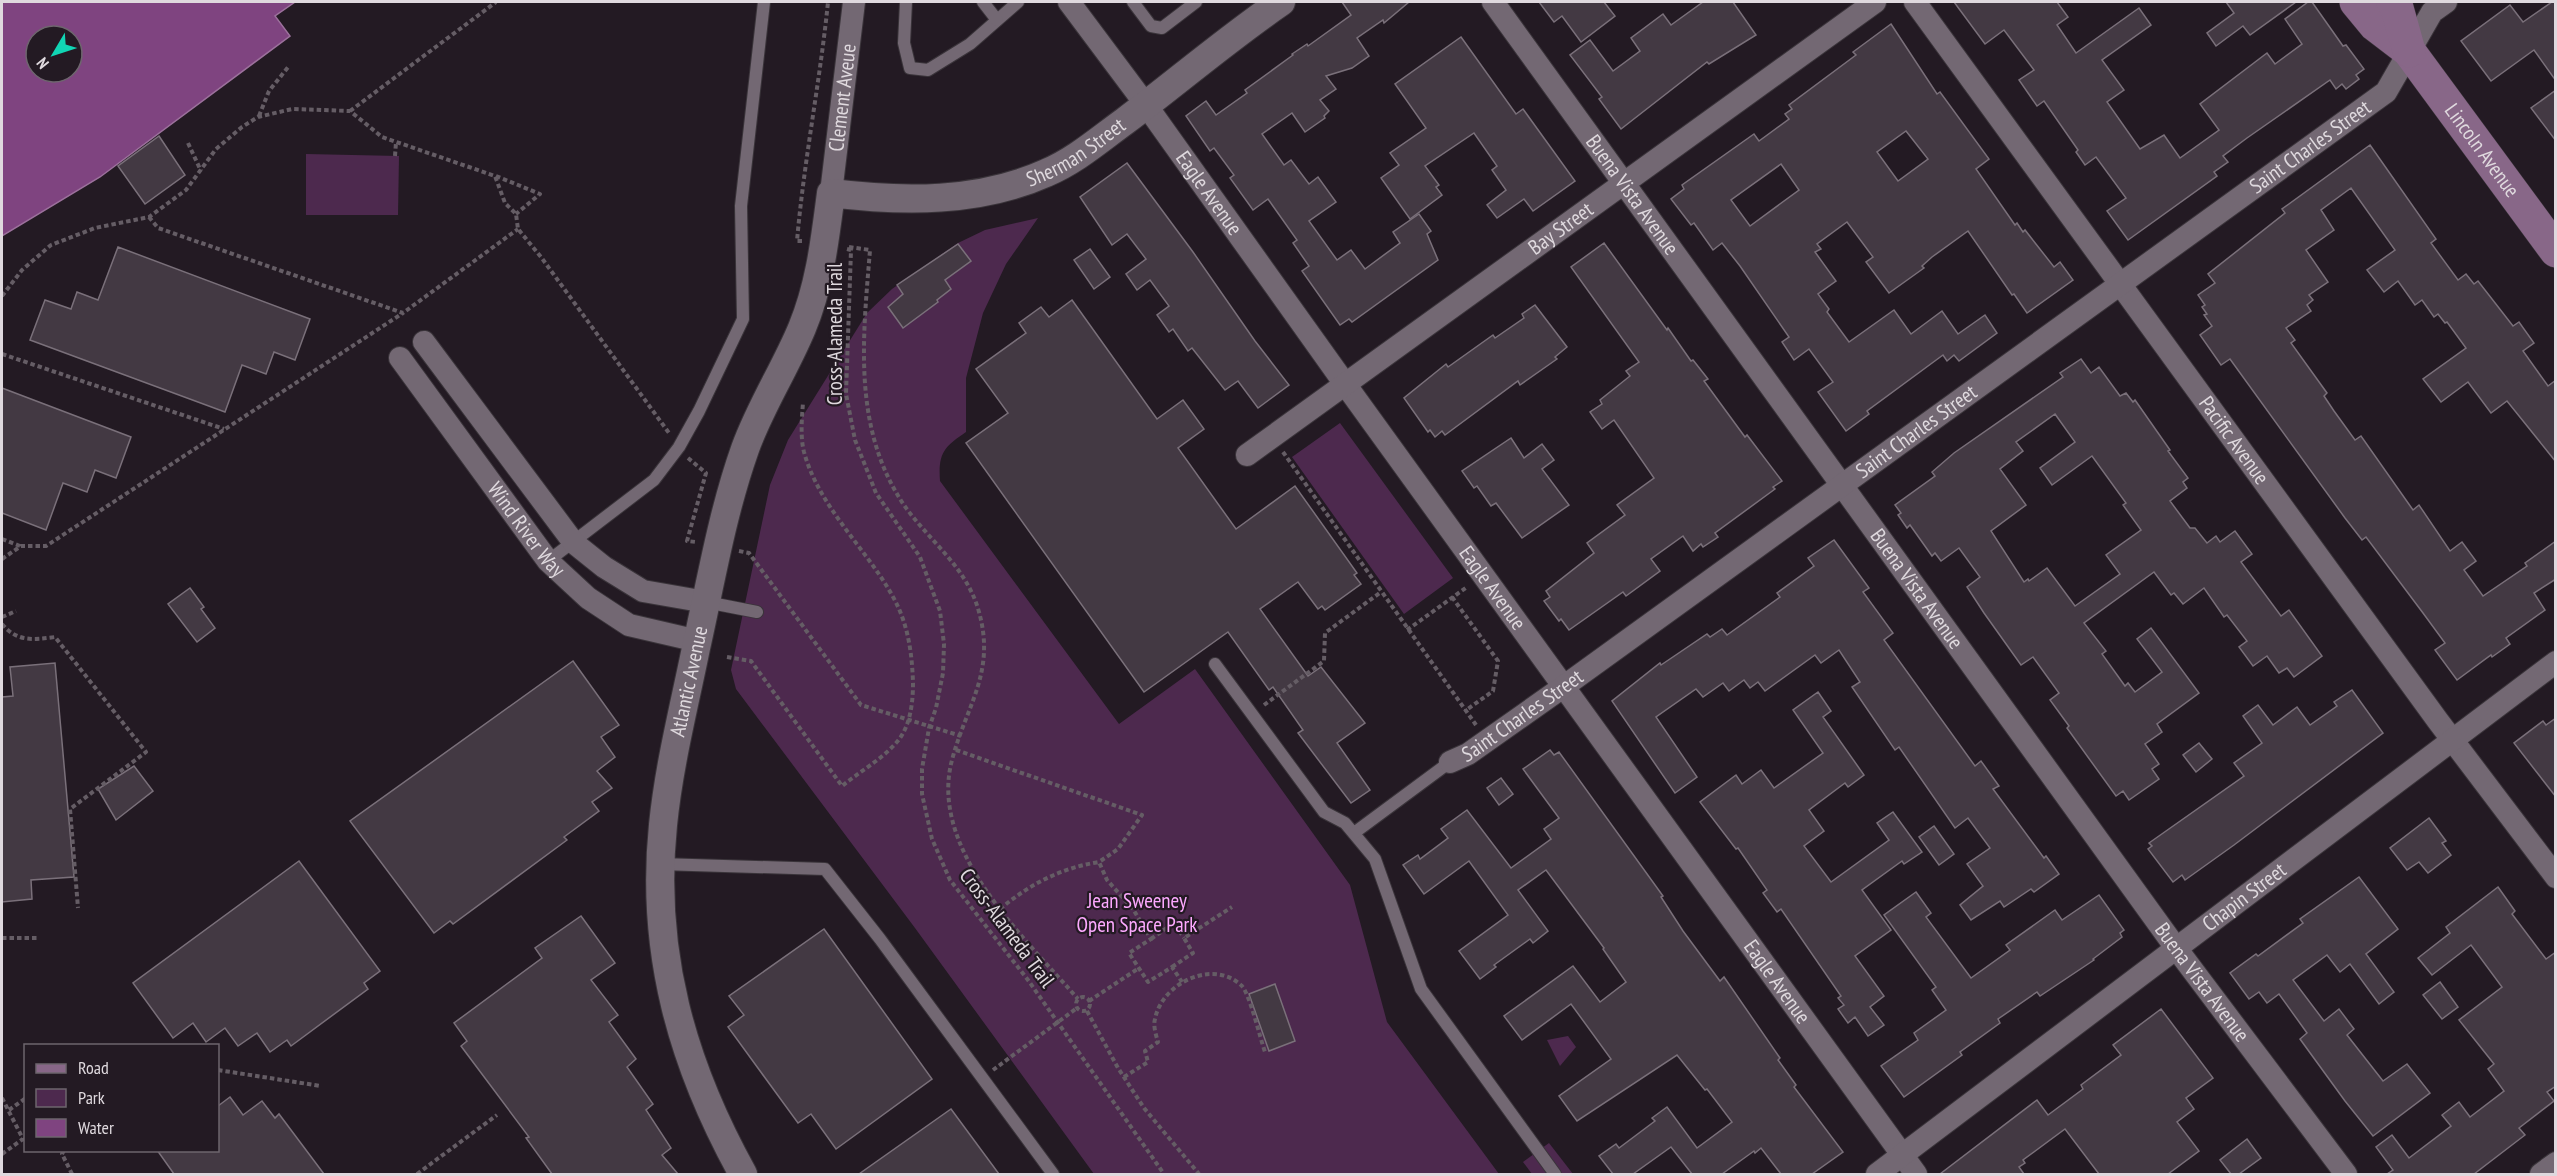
<svg xmlns="http://www.w3.org/2000/svg" width="2557" height="1176" font-family="'PT Sans Narrow',sans-serif">
  <style>
    .green { fill: #4d294e }
    .water { fill: #7f4480; stroke: #9c719c; stroke-width: 1.5; fill-rule: evenodd }
    .building { fill: #433943; stroke: #7a707a; stroke-width: 1.5; fill-rule: evenodd }
    .lines { fill: none; stroke-linecap: round; stroke-linejoin: round }
    .service-casing { stroke: #3a343a; stroke-width: 14 }
    .minor-casing { stroke: #3a343a; stroke-width: 24 }
    .tertiary-casing { stroke: #3a343a; stroke-width: 30 }
    .secondary-casing { stroke: #3a343a; stroke-width: 34 }
    .path { stroke: #655d65; stroke-width: 4; stroke-dasharray: 4.5 3; stroke-linecap: butt }
    .service { stroke: #736873; stroke-width: 12 }
    .minor { stroke: #736873; stroke-width: 22 }
    .tertiary { stroke: #736873; stroke-width: 28 }
    .secondary { stroke: #886788; stroke-width: 33 }
    .labels { text-anchor: middle; stroke-width: 4.5; stroke-linejoin: round; paint-order: stroke }
    .street-label { font-size: 21px; fill: #dfd9de; stroke: #231a23 }
    .park-label { font-size: 21px; fill: #fda9ff; stroke: #231a23 }
  </style>
  <rect width="100%" height="100%" fill="#231a23"/>
  <!-- green -->
  <g class="green">
    <polygon points="306,154 399,156 398,215 306,215"/>
    <path d="M1038 218 1006 264 983 313 966 378V432C944 447 938 453 940 481L1119 724 1195 669 1350 885 1387 1022 1499 1174H1094L915 928 736 689 731 670 770 485 788 440 867 313 892 289 958 243 985 230Z"/>
    <polygon points="1340,423 1453,578 1404,614 1292,457"/>
    <polygon points="1568,1036 1576,1047 1560,1066 1547,1040"/>
    <polygon points="1549,1143 1573,1174 1532,1174 1523,1162"/>
  </g>
  <!-- water -->
  <path class="water" d="M2 2H295L275 16 290 36 100 177 2 236ZM36 36H72V72H36Z"/>
  <!-- building -->
  <g class="building">
    <polygon points="1342,2 1409,2 1384,23 1383,20 1357,38 1369,56 1352,68 1326,76 1336,89 1320,100 1329,111 1324,116 1325,118 1305,132 1292,113 1262,134 1284,165 1291,160 1309,184 1318,177 1336,202 1309,221 1337,260 1351,250 1365,269 1400,243 1393,232 1419,214 1431,231 1427,234 1438,260 1352,322 1349,319 1340,325 1302,271 1309,266 1293,243 1297,240 1268,199 1253,210 1230,178 1234,175 1214,148 1210,151 1186,116 1206,101 1216,115 1247,93 1245,90 1293,55 1292,54 1307,44 1308,46 1351,15"/>
    <polygon points="1539,2 1604,2 1615,16 1581,42 1562,16 1554,22"/>
    <polygon points="1703,2 1733,2 1756,35 1709,64 1707,62 1621,129 1599,99 1602,97 1570,55 1590,40 1613,71 1640,51 1631,38 1663,14 1671,25"/>
    <polygon points="1954,2 2057,2 2068,17 2057,25 2076,53 2139,8 2151,25 2102,60 2124,90 2107,102 2140,149 2164,135 2180,158 2219,130 2200,104 2267,53 2275,64 2302,44 2285,19 2308,2 2312,2 2343,46 2346,45 2364,69 2356,75 2359,79 2346,89 2342,84 2336,89 2330,80 2247,138 2223,156 2228,162 2214,172 2217,176 2128,240 2107,211 2126,198 2096,157 2085,165 2076,152 2078,150 2044,101 2037,106 2019,80 2034,70 2004,30 1985,44"/>
    <polygon points="2226,2 2296,2 2250,35 2243,26 2216,46 2207,33 2234,13"/>
    <polygon points="2552,2 2556,2 2556,81 2534,50 2491,81 2461,41 2510,5 2523,22"/>
    <path d="M1891 24 1937 94 1940 92 1989 159 1976 169 2015 225 2017 223 2023 232 2025 230 2054 267 2060 262 2073 280 2027 313 2014 294 2012 295 1968 231 1932 257 1922 266 1924 268 1889 293 1866 262 1873 257 1847 222 1817 244 1821 249 1815 252 1836 281 1818 294 1829 309 1827 312 1849 342 1894 310 1911 334 1942 311 1958 334 1985 315 1997 333 1959 361 1954 355 1947 361 1943 355 1867 411 1869 414 1846 431 1818 392 1833 382 1809 349 1794 360 1782 342 1789 337 1740 266 1722 243 1713 250 1694 223 1691 225 1671 199 1684 189 1682 185 1754 134 1759 141 1789 119 1785 114 1792 109 1789 105 1856 55 1853 52ZM1906 131 1928 159 1898 181 1877 152ZM1781 164 1799 190 1750 226 1731 200Z"/>
    <polygon points="1461,37 1516,114 1523,109 1575,181 1533,211 1524,199 1497,218 1487,205 1506,190 1492,170 1497,166 1474,133 1425,166 1439,185 1436,187 1442,195 1410,219 1381,178 1399,165 1390,153 1426,128 1395,84"/>
    <polygon points="2556,90 2556,141 2531,108"/>
    <polygon points="159,136 185,175 145,204 118,166"/>
    <polygon points="2370,145 2436,239 2431,243 2458,280 2466,274 2474,284 2478,281 2513,326 2519,322 2534,343 2523,351 2548,386 2556,380 2556,462 2507,401 2491,413 2468,382 2441,402 2423,379 2466,348 2447,322 2445,323 2438,314 2434,317 2422,300 2415,305 2398,281 2384,292 2367,270 2395,250 2351,188 2321,210 2334,230 2306,250 2328,282 2309,295 2313,300 2307,305 2311,311 2286,328 2295,340 2291,343 2327,393 2324,396 2334,411 2355,440 2361,436 2413,510 2419,505 2450,551 2462,542 2476,561 2464,570 2483,596 2527,566 2525,563 2556,541 2556,579 2534,593 2545,610 2506,638 2510,644 2492,657 2491,655 2457,680 2435,650 2445,643 2423,613 2366,537 2362,540 2345,518 2230,359 2221,365 2200,335 2212,326 2204,315 2207,314 2202,307 2205,305 2198,295 2215,283 2208,274 2285,213 2282,209"/>
    <polygon points="1127,163 1193,252 1255,341 1289,385 1258,408 1238,381 1225,390 1192,348 1188,351 1173,329 1169,332 1157,315 1169,306 1150,280 1137,290 1126,274 1146,259 1127,234 1112,245 1080,197"/>
    <polygon points="1604,243 1667,330 1668,328 1691,361 1693,360 1708,379 1704,381 1745,437 1747,435 1782,481 1773,487 1775,489 1715,533 1718,537 1703,547 1701,544 1693,551 1683,536 1651,559 1660,571 1626,596 1623,592 1569,630 1561,619 1559,621 1544,601 1550,597 1546,591 1594,553 1587,543 1625,515 1617,505 1654,478 1614,420 1602,429 1590,412 1602,404 1600,400 1630,376 1626,371 1639,362 1571,267"/>
    <polygon points="958,244 971,261 945,280 951,289 937,300 938,302 903,328 888,307 903,294 897,285"/>
    <polygon points="118,247 310,319 295,360 274,352 266,374 242,365 225,412 30,340 45,300 71,309 77,292 98,300"/>
    <polygon points="1090,249 1110,277 1094,289 1074,260"/>
    <polygon points="1072,300 1157,419 1183,400 1204,429 1178,448 1236,529 1295,486 1357,573 1354,575 1361,584 1325,610 1322,606 1318,609 1298,582 1260,609 1308,676 1321,667 1365,723 1337,743 1370,790 1351,803 1298,733 1303,730 1273,687 1269,690 1228,632 1144,692 966,443 1008,413 976,369 1026,333 1019,323 1041,307 1049,317"/>
    <polygon points="1535,305 1567,347 1555,357 1557,359 1520,385 1518,381 1445,435 1442,431 1435,437 1430,430 1428,432 1404,398 1446,364 1448,367 1493,335 1495,338 1524,318 1522,314"/>
    <path d="M2081 359 2091 373 2099 367 2120 396 2126 393 2133 402 2135 400 2170 450 2168 451 2188 478 2183 482 2187 488 2170 501 2190 528H2195L2207 543 2216 536 2220 542 2235 531 2252 554 2241 562 2281 616 2289 610 2322 656 2294 677 2287 668 2279 673 2267 656 2253 666 2239 647 2247 641 2227 615 2224 617 2204 588 2183 604 2174 593 2171 595 2154 572 2084 623 2106 651 2102 654 2125 686 2128 683 2135 692 2162 672 2137 639 2151 628 2199 693 2157 724 2162 732 2145 744 2159 764 2152 769 2159 779 2129 800 2123 791 2116 796 2067 728 2069 726 2050 700 2059 693 2033 657 2021 665 1984 613 1967 587 1980 577 1959 548 1941 561 1935 553 1932 556 1910 525 1907 528 1898 515 1901 513 1895 505 1935 476 1932 472 1954 453 2063 377 2060 373ZM2055 414 2075 442 2040 468 2052 485 2092 456 2126 503 2123 505 2141 530 2106 555 2120 574 2075 606 2047 568 2029 581 2028 579 2024 582 1991 531 2026 505 2000 469 2023 451 2016 442Z"/>
    <polygon points="2,388 131,437 116,478 95,470 87,492 63,483 46,530 2,513"/>
    <polygon points="1511,438 1524,458 1542,444 1554,460 1542,469 1569,505 1522,538 1496,503 1491,506 1477,486 1474,488 1462,471"/>
    <polygon points="1834,540 1869,588 1863,592 1893,633 1884,640 1975,766 1981,761 1999,786 1993,789 2044,858 2046,856 2059,874 2034,892 2031,889 2004,907 2000,901 1971,920 1960,905 1983,886 1967,864 1990,848 1968,818 1955,828 1899,747 1895,750 1852,687 1860,682 1839,650 1821,663 1815,655 1765,691 1758,682 1750,688 1744,680 1729,691 1723,683 1703,697 1696,689 1656,717 1697,777 1675,793 1612,701 1660,663 1661,665 1707,634 1710,637 1722,629 1727,635 1780,597 1777,593 1814,566 1808,558"/>
    <polygon points="190,588 204,607 201,609 215,628 197,642 168,604"/>
    <polygon points="573,661 619,725 601,737 615,757 597,771 612,788 592,802 599,811 564,837 567,840 453,924 450,921 434,933 350,821"/>
    <polygon points="55,663 74,877 31,880 32,899 2,902 2,697 13,696 10,667"/>
    <polygon points="2352,690 2383,733 2234,845 2185,880 2182,875 2173,882 2148,849 2152,846 2149,843 2244,776 2234,763 2262,743 2243,716 2258,705 2273,725 2297,707 2310,725 2337,706 2334,702"/>
    <polygon points="1818,692 1831,711 1823,717 1864,775 1848,787 1845,783 1809,810 1824,831 1804,846 1831,882 1889,840 1877,823 1893,812 1922,852 1904,864 1902,861 1862,890 1891,930 1855,956 1884,996 1870,1007 1884,1025 1868,1036 1855,1017 1848,1023 1838,1009 1844,1005 1838,998 1841,996 1781,909 1777,912 1763,893 1767,890 1738,848 1736,849 1700,802 1736,775 1742,784 1761,770 1774,788 1823,753 1793,710"/>
    <polygon points="2556,718 2556,797 2514,743 2543,721 2546,725"/>
    <polygon points="2199,743 2212,759 2196,772 2183,755"/>
    <polygon points="1550,750 1554,755 1559,752 1663,896 1661,897 1683,931 1720,981 1724,977 1780,1058 1778,1060 1796,1085 1794,1087 1843,1152 1812,1174 1781,1174 1761,1148 1755,1153 1754,1151 1722,1174 1692,1174 1671,1147 1633,1174 1613,1174 1599,1156 1616,1144 1619,1148 1655,1121 1652,1118 1667,1107 1697,1148 1732,1122 1707,1089 1705,1090 1677,1055 1577,1121 1559,1096 1611,1059 1571,1004 1522,1040 1504,1016 1573,966 1600,1002 1626,982 1603,949 1604,948 1546,870 1518,890 1548,931 1533,943 1530,939 1494,965 1496,967 1480,979 1459,951 1508,915 1469,861 1424,894 1403,865 1418,855 1420,859 1448,838 1441,829 1467,810 1511,868 1551,839 1544,829 1559,818 1523,769"/>
    <polygon points="134,766 153,791 116,820 98,789"/>
    <polygon points="1501,778 1513,794 1499,805 1487,788"/>
    <polygon points="2429,818 2446,841 2442,843 2451,855 2428,873 2419,862 2407,870 2390,848"/>
    <polygon points="1934,826 1954,854 1939,865 1919,837"/>
    <polygon points="299,861 380,971 364,983 368,989 291,1046 287,1040 270,1052 257,1033 238,1046 225,1028 206,1042 193,1023 173,1038 133,983"/>
    <polygon points="2359,877 2398,929 2366,954 2394,992 2379,1004 2350,964 2340,972 2327,955 2293,980 2324,1021 2339,1009 2354,1029 2347,1035 2383,1081 2407,1064 2430,1093 2373,1136 2345,1101 2300,1039 2307,1033 2279,994 2267,1003 2259,992 2249,999 2230,973 2256,954 2258,956 2303,923 2300,919"/>
    <polygon points="2498,887 2515,911 2512,914 2546,959 2556,952 2556,1086 2547,1092 2554,1101 2519,1128 2525,1135 2474,1174 2387,1174 2393,1170 2376,1147 2392,1135 2409,1158 2451,1126 2442,1115 2459,1102 2470,1117 2504,1091 2488,1069 2494,1064 2459,1020 2502,987 2471,945 2432,975 2418,958 2450,933 2446,927"/>
    <polygon points="1916,892 1931,913 1926,917 1971,978 2010,950 2006,945 2055,910 2062,920 2099,895 2124,930 2120,933 2122,937 2093,959 2094,960 2040,996 2037,992 1998,1019 2000,1023 1960,1052 1962,1055 1904,1097 1881,1066 1918,1040 1914,1033 1946,1010 1932,990 1936,987 1884,915"/>
    <polygon points="581,916 615,963 591,980 618,1015 609,1022 636,1059 627,1067 653,1104 646,1110 671,1148 662,1155 678,1174 552,1174 526,1138 529,1137 461,1046 467,1041 454,1023 542,958 535,948"/>
    <polygon points="824,929 932,1079 836,1149 811,1114 798,1123 728,1027 744,1015 729,996"/>
    <polygon points="2440,982 2458,1007 2442,1019 2423,995"/>
    <polygon points="1275,984 1295,1041 1269,1051 1249,994"/>
    <polygon points="2161,1009 2213,1078 2186,1098 2194,1109 2177,1122 2199,1151 2168,1174 2099,1174 2065,1129 2023,1160 2025,1163 2019,1167 2024,1174 1940,1174 2037,1100 2048,1115 2083,1089 2081,1085 2121,1055 2113,1045"/>
    <polygon points="230,1097 243,1115 262,1101 275,1118 279,1114 324,1174 174,1174 157,1150 218,1150 218,1106"/>
    <polygon points="951,1109 999,1174 859,1174"/>
    <polygon points="2247,1139 2261,1158 2239,1174 2231,1174 2220,1160"/>
  </g>
  <g class="lines">
    <!-- service casing -->
    <g class="service-casing">
      <g id="service">
        <polyline points="906,2 904,43 910,68 928,70 970,44 1018,2"/>
        <polyline points="983,2 997,20"/>
        <polyline points="1133,2 1151,26 1162,28 1196,2"/>
        <polyline points="548,561 654,480 679,447 699,411 743,319 741,206 764,2"/>
        <polyline points="706,602 757,612"/>
        <polyline points="1215,664 1324,812 1345,823 1375,859 1421,989 1555,1174"/>
        <polyline points="1354,833 1450,762"/>
        <polyline points="660,864 825,869 880,939 1053,1174"/>
      </g>
    </g>
    <!-- minor casing -->
    <g class="minor-casing">
      <g id="minor">
        <path id="s1" d="M1069 2 1146 105 1345 384 1916 1174"/>
        <path id="s2" d="M1493 2 2176 948 2346 1174"/>
        <path id="s3" d="M1915 2 2438 721 2556 877"/>
        <path id="s4" d="M831 193 854 2"/>
        <polyline points="424,342 574,543 604,567 643,591 706,602"/>
        <path id="s5" d="M400 358 548 561 588 598 629 625 698 641"/>
        <path id="s6" d="M1247 455 1875 2"/>
        <path id="s7" d="M1450 762 1468 754 1563 687 2386 92 2432 12 2446 2"/>
        <path id="s8" d="M1877 1174 2556 662"/>
        <polyline points="2541,1174 2556,1163"/>
      </g>
    </g>
    <!-- tertiary casing -->
    <g class="tertiary-casing">
      <g id="tertiary">
        <path id="s9" d="M743 1174C682 1064 650 952 663 825 669 765 684 707 696 648 711 581 722 514 745 449 760 407 785 369 802 328 820 285 825 239 831 193 903 202 979 203 1046 173 1075 161 1100 139 1125 121 1177 82 1227 39 1281 2"/>
      </g>
    </g>
    <!-- secondary casing -->
    <g class="secondary-casing">
      <g id="secondary">
        <path id="s10" d="M2356 2 2375 25 2409 51 2556 251"/>
        <polyline points="2393,2 2397,8 2409,51"/>
      </g>
    </g>
    <!-- path -->
    <g class="path">
      <polyline points="350,111 496,2"/>
      <polyline points="259,116 269,91 289,66"/>
      <polyline points="188,143 201,171"/>
      <polyline points="395,156 396,142"/>
      <polyline points="496,176 540,194 516,214"/>
      <polyline points="149,217 158,228 403,313 518,229"/>
      <path d="M802 241H797C804 160 820 82 828 2"/>
      <path d="M849 247 870 250C863 338 852 428 904 505 929 541 967 567 979 612 996 673 966 706 952 760 928 850 1025 938 1078 999"/>
      <polyline points="847,249 851,250 846,394 855,440 876,493 920,557 940,611 944,644 943,673 936,708 929,728 922,769 922,794 932,839 950,880 1028,980 1164,1174"/>
      <polyline points="2,296 22,270 51,245 95,228 149,217 186,190 216,149 242,127 258,117 292,109 350,111 382,137 495,176 505,203 516,214 518,229 541,257 669,433"/>
      <polyline points="2,354 224,429"/>
      <polyline points="1283,452 1476,725"/>
      <polyline points="688,458 706,473 687,541 696,542"/>
      <polyline points="2,539 20,546"/>
      <polyline points="739,551 749,553 861,705 961,736"/>
      <polyline points="2,559 21,546 46,546 403,313"/>
      <polyline points="1452,597 1498,661 1493,691 1465,711"/>
      <polyline points="2,617 16,611"/>
      <path d="M2 624C17 642 33 640 55 637L146 752 70 809 78 908"/>
      <polyline points="1407,630 1467,587"/>
      <path d="M727 657 751 661 842 786C859 772 881 760 896 743 910 728 913 704 913 683 912 652 908 623 892 595 865 547 819 507 804 452 800 436 802 418 803 402"/>
      <polyline points="1264,705 1324,661 1325,633 1381,592"/>
      <polyline points="956,750 1142,815 1118,849 1099,862"/>
      <path d="M1000 909C1030 884 1061 868 1099 862L1107 880 1133 909 1151 939 1129 953 1148 982 1172 967 1182 982"/>
      <polyline points="2,938 39,938"/>
      <polyline points="1151,939 1174,923 1184,938"/>
      <polyline points="1172,967 1193,953 1184,938 1232,907"/>
      <circle cx="1083" cy="1004" r="7"/>
      <polyline points="1089,1001 1139,968"/>
      <polyline points="1087,1011 1118,1068 1144,1108 1199,1174"/>
      <polyline points="218,1070 321,1086"/>
      <polyline points="993,1070 1077,1008"/>
      <path d="M1124 1077 1148 1062 1145 1051 1158 1042C1156 1035 1153 1026 1155 1019 1162 983 1213 958 1242 986 1250 995 1260 1038 1265 1052"/>
      <polyline points="2,1098 23,1139 2,1154"/>
      <polyline points="9,1110 26,1098"/>
      <polyline points="64,1150 62,1154 72,1174"/>
      <polyline points="417,1174 497,1115"/>
    </g>
    <!-- service -->
    <use href="#service" class="service"/>
    <!-- minor -->
    <use href="#minor" class="minor"/>
    <!-- tertiary -->
    <use href="#tertiary" class="tertiary"/>
    <!-- secondary -->
    <use href="#secondary" class="secondary"/>
  </g>
  <g class="labels">
    <!-- street labels -->
    <g class="street-label">
      <text dy="7" stroke="none"><textPath href="#s4" startOffset="96">Clement Aveue</textPath></text>
      <text dy="7" stroke="none"><textPath href="#s7" startOffset="1058">Saint Charles Street</textPath></text>
      <text dy="7" stroke="none"><textPath href="#s9" startOffset="1276">Sherman Street</textPath></text>
      <text dy="7" stroke="none"><textPath href="#s10" startOffset="196">Lincoln Avenue</textPath></text>
      <text dy="7" stroke="none"><textPath href="#s1" startOffset="237">Eagle Avenue</textPath></text>
      <text dy="7" stroke="none"><textPath href="#s2" startOffset="238">Buena Vista Avenue</textPath></text>
      <text dy="7" stroke="none"><textPath href="#s6" startOffset="387">Bay Street</textPath></text>
      <text transform="translate(835 334) rotate(-90)" y="7">Cross-Alameda Trail</text>
      <text dy="7" stroke="none"><textPath href="#s7" startOffset="572">Saint Charles Street</textPath></text>
      <text dy="7" stroke="none"><textPath href="#s3" startOffset="542">Pacific Avenue</textPath></text>
      <text dy="7" stroke="none"><textPath href="#s5" startOffset="213">Wind River Way</textPath></text>
      <text dy="7" stroke="none"><textPath href="#s1" startOffset="723">Eagle Avenue</textPath></text>
      <text dy="7" stroke="none"><textPath href="#s2" startOffset="724">Buena Vista Avenue</textPath></text>
      <text dy="7" stroke="none"><textPath href="#s9" startOffset="510">Atlantic Avenue</textPath></text>
      <text dy="7" stroke="none"><textPath href="#s7" startOffset="86">Saint Charles Street</textPath></text>
      <text dy="7" stroke="none"><textPath href="#s8" startOffset="460">Chapin Street</textPath></text>
      <text transform="translate(1007 928) rotate(53)" y="7">Cross-Alameda Trail</text>
      <text dy="7" stroke="none"><textPath href="#s1" startOffset="1209">Eagle Avenue</textPath></text>
      <text dy="7" stroke="none"><textPath href="#s2" startOffset="1210">Buena Vista Avenue</textPath></text>
    </g>
    <!-- park labels -->
    <g class="park-label">
      <text x="1137" y="908">Jean Sweeney<tspan x="1137" dy="24">Open Space Park</tspan></text>
    </g>
  </g>
  <!-- border -->
  <rect width="2557" height="1176" fill="none" stroke="#dfd9de" stroke-width="6"/>
  <!-- legend -->
  <rect x="24" y="1044" width="195" height="108" fill="#231a23" stroke="#6e666e" stroke-width="1.5"/>
  <rect x="36" y="1064" width="30" height="9" fill="#886788" stroke="#6e666e" stroke-width="1.5"/>
  <text x="78" y="1074" font-size="18" fill="#dfd9de">Road</text>
  <rect x="36" y="1089" width="30" height="18" fill="#4d294e" stroke="#6e666e" stroke-width="1.5"/>
  <text x="78" y="1104" font-size="18" fill="#dfd9de">Park</text>
  <rect x="36" y="1119" width="30" height="18" fill="#7f4480" stroke="#6e666e" stroke-width="1.5"/>
  <text x="78" y="1134" font-size="18" fill="#dfd9de">Water</text>
  <!-- north arrow -->
  <g transform="translate(54 54) rotate(231)"><circle r="28" fill="#231a23" stroke="#6e666e" stroke-width="1.5"/>
  <path d="M0-4.5L10 22L0 15L-10 22Z" fill="#11d5b4"/>
  <text y="-9" font-size="16" font-weight="bold" text-anchor="middle" fill="#dfd9de">N</text>
  </g>
</svg>
